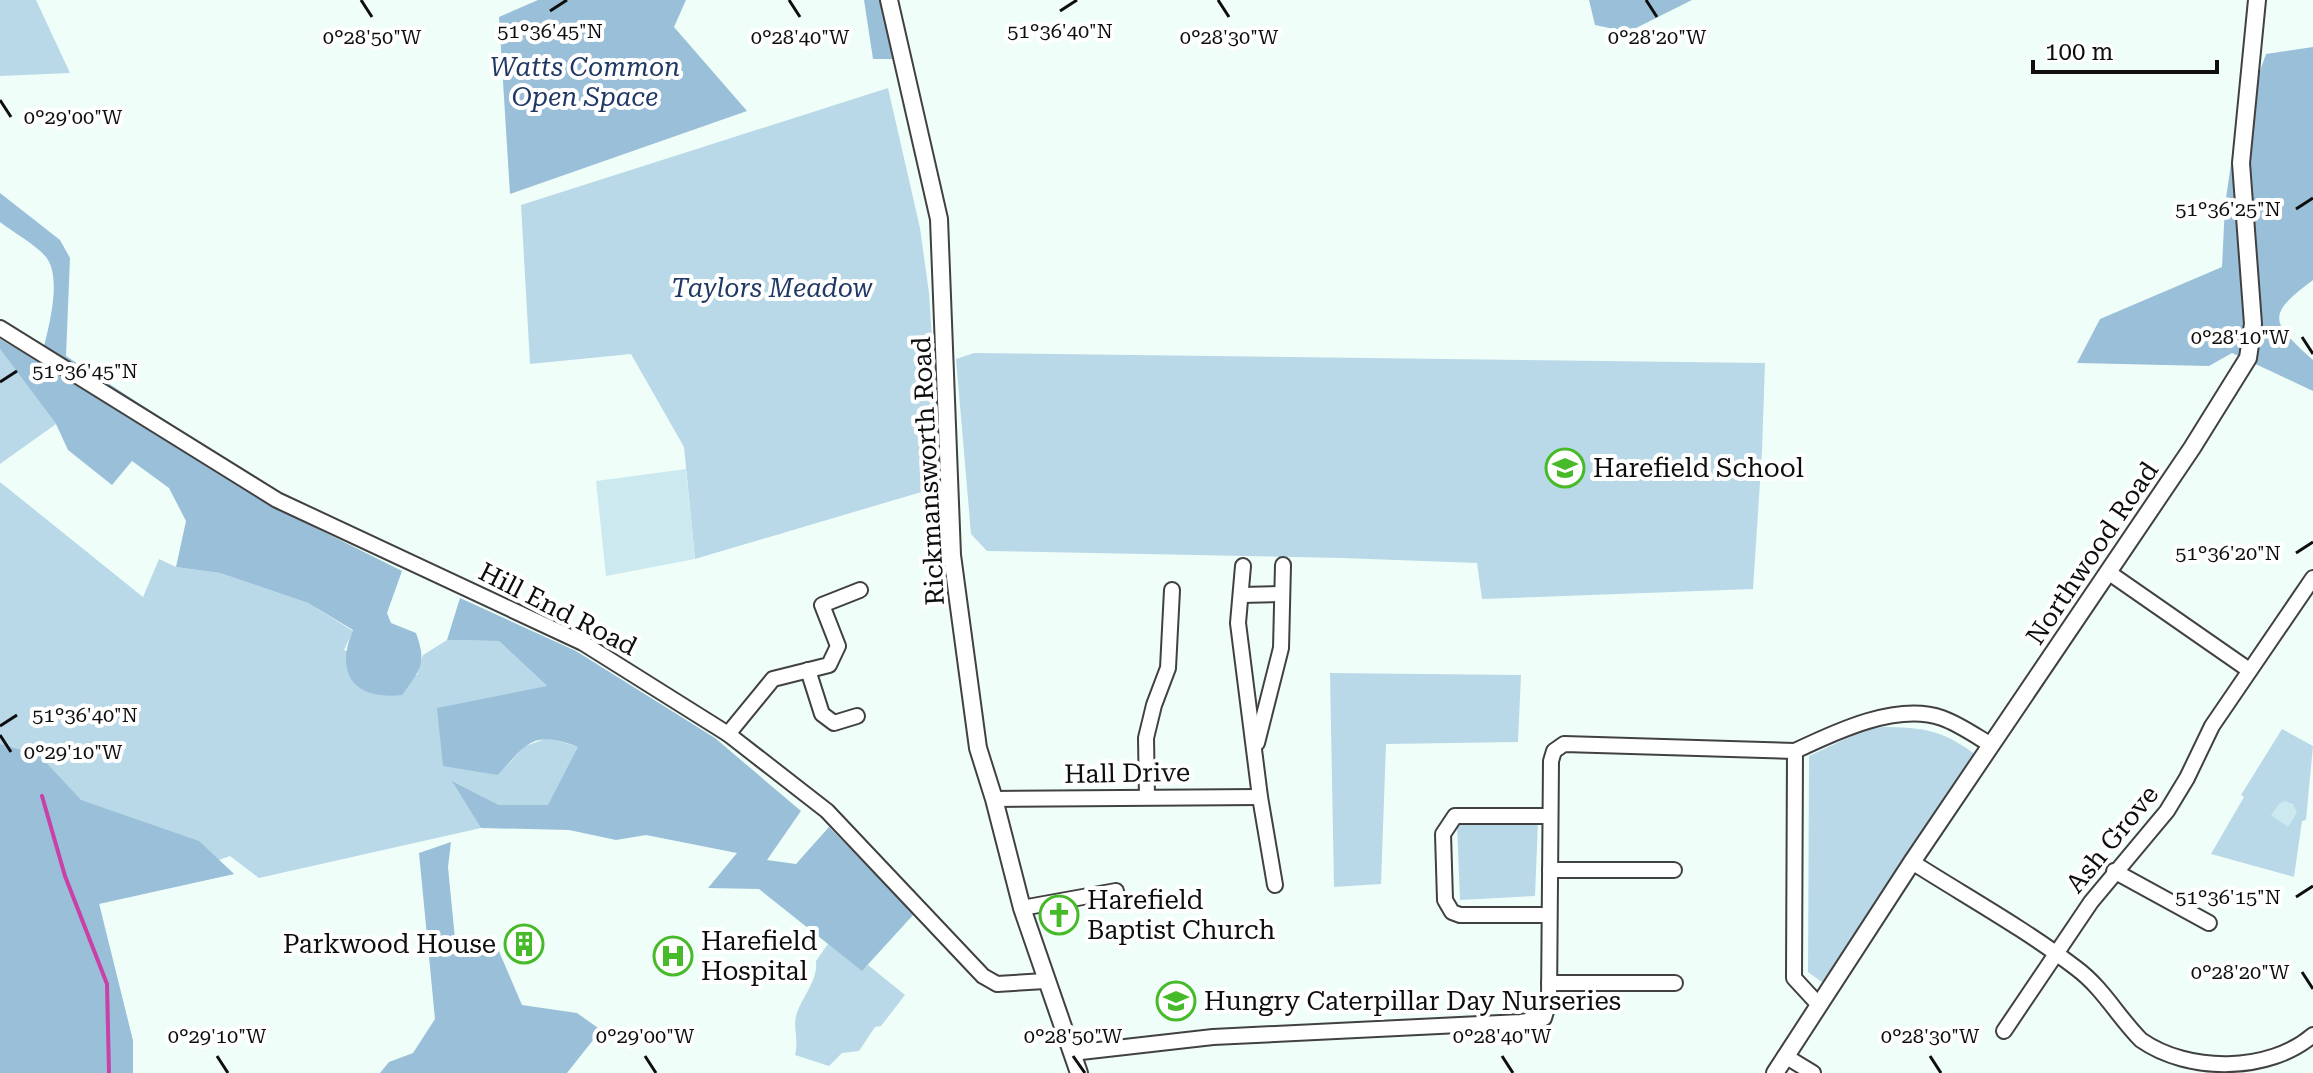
<svg xmlns="http://www.w3.org/2000/svg" width="2313" height="1073" font-family="'Roboto Serif',serif">
  <style>
    .green { fill: #bad9e8 }
    .forest { fill: #9abfd8 }
    .pitch { fill: #cce9f0 }
    .lines { fill: none; stroke-linecap: round; stroke-linejoin: round }
    .stream { stroke: #c940a7; stroke-width: 4 }
    .minor-casing { stroke: #414141; stroke-width: 18 }
    .tertiary-casing { stroke: #414141; stroke-width: 20 }
    .minor { stroke: #fff; stroke-width: 14 }
    .tertiary { stroke: #fff; stroke-width: 16 }
    .ticks { fill: none; stroke: #0e0e0e; stroke-width: 3 }
    .labels { text-anchor: middle; stroke-width: 8; stroke-linejoin: round; paint-order: stroke }
    .park-label { font-size: 26px; font-style: italic; fill: #203964; stroke: #fff }
    .poi-label { font-size: 26px; fill: #0e0e0e; stroke: #fff; text-anchor: start }
    .street-label { font-size: 26px; fill: #0e0e0e; stroke: #fff }
    .ticks-label { font-size: 20px; text-anchor: middle; fill: #0e0e0e; stroke: #fff; stroke-width: 8; stroke-linejoin: round; paint-order: stroke }
  </style>
  <rect width="100%" height="100%" fill="#f0fef9"/>
  <!-- green -->
  <g class="green">
    <polygon points="0,0 36,0 70,73 0,76"/>
    <polygon points="888,88 920,228 929,293 940,459 935,488 695,559 684,447 631,354 530,364 521,205"/>
    <polygon points="0,349 56,424 0,464"/>
    <polygon points="974,353 1765,363 1762,452 1753,589 1482,599 1477,563 1342,558 987,551 971,534 956,359"/>
    <polygon points="0,482 143,597 159,559 176,567 220,573 308,603 353,631 344,650 417,675 423,655 447,640 499,641 548,687 498,775 525,746 548,738 579,747 549,805 499,805 454,782 481,828 259,878 230,856 219,860 234,874 99,903 133,1041 133,1073 0,1073"/>
    <polygon points="1330,673 1521,675 1518,742 1386,744 1381,884 1334,887"/>
    <path d="M1871 727C1920 727 1940 727 1980 758L1826 985 1808 972 1809 756Z"/>
    <polygon points="2282,729 2313,746 2306,820 2302,821 2294,877 2211,854 2244,797 2241,795"/>
    <polygon points="1538,822 1535,896 1460,900 1457,825"/>
    <path d="M828 944 862 970 868 965 905 995 881 1026 875 1027 859 1051 842 1053 829 1066 795 1055C799 1040 793 1027 796 1016 802 996 818 982 816 961Z"/>
  </g>
  <!-- forest -->
  <g class="forest">
    <polygon points="538,0 686,0 674,27 747,111 510,194 499,17"/>
    <polygon points="864,0 896,0 907,59 873,59"/>
    <polygon points="1589,0 1692,0 1628,32 1595,25"/>
    <path d="M2313 47V280C2265 316 2271 322 2313 360V391L2232 353 2209 366 2077 363 2100 319 2222 267 2225 205 2234 143 2266 54Z"/>
    <path d="M0 193 60 240 70 258 66 356 267 486 288 514 402 571 387 613 391 623 416 633C427 664 421 669 402 695 355 700 334 675 353 630L308 603 220 573 176 567 186 521 169 488 132 461 112 485 68 450 56 424 0 349V339L40 362C46 337 64 280 46 257 35 244 14 233 0 222Z"/>
    <path d="M460 598 576 651 715 738 801 811 767 860 796 864 829 827 914 914 862 971 759 889 708 888 737 853 646 835 616 840 569 830 481 828 452 781 499 805H548L578 747C533 730 528 742 498 775L443 766 437 708 547 686 499 641 447 640Z"/>
    <polygon points="0,744 39,755 81,800 199,841 234,874 99,904 133,1041 133,1073 0,1073"/>
    <polygon points="451,842 448,867 455,939 484,947 495,942 522,1005 577,1013 601,1030 567,1073 380,1073 389,1062 413,1053 435,1019 419,853"/>
  </g>
  <!-- pitch -->
  <g class="pitch">
    <polygon points="686,469 695,559 606,576 596,481"/>
    <polygon points="2284,801 2293,804 2297,813 2288,827 2271,815 2279,804"/>
  </g>
  <g class="lines">
    <!-- stream -->
    <polyline class="stream" points="42,796 65,876 107,984 109,1073"/>
    <!-- minor casing -->
    <g class="minor-casing">
      <g id="minor">
        <polyline points="0,328 277,500 583,643 728,734 827,811 983,976 997,984 1045,981"/>
        <polyline points="1243,566 1238,623 1260,797 1275,885"/>
        <polyline points="2108,572 2249,670"/>
        <polyline points="1241,595 1282,594"/>
        <polyline points="808,670 822,714 834,723 857,716"/>
        <polyline points="728,734 773,679 829,665 838,646 822,605 860,590"/>
        <polyline points="1257,743 1281,648 1283,565"/>
        <polyline points="1147,796 1146,738 1154,705 1168,668 1172,590"/>
        <polyline points="994,799 1260,797"/>
        <path d="M1912 862C1967 897 2025 929 2076 968 2103 988 2118 1017 2141 1040 2188 1073 2269 1073 2313 1035"/>
        <polyline points="1550,870 1674,870"/>
        <polyline points="2114,871 2209,923"/>
        <polyline points="1022,908 1116,891"/>
        <polyline points="1549,915 1460,915 1452,912 1445,900 1443,834 1455,816 1550,816"/>
        <polyline points="1549,983 1675,983"/>
        <path d="M1818 1004 1794 978 1795 751C1835 732 1897 702 1942 718 1959 724 1976 736 1991 745"/>
        <polyline points="2004,1031 2091,902 2167,811 2187,778 2212,726 2313,578"/>
        <polyline points="1072,1053 1213,1037 1521,1022 1544,1018 1549,1002 1551,761 1554,751 1564,744 1795,751"/>
        <polyline points="1785,1056 1813,1073"/>
      </g>
    </g>
    <!-- tertiary casing -->
    <g class="tertiary-casing">
      <g id="tertiary">
        <polyline points="889,0 939,219 952,555 978,748 994,799 1022,908 1079,1073"/>
        <polyline points="1775,1073 1912,862 2192,448 2248,358 2253,324 2241,163 2257,0"/>
      </g>
    </g>
    <!-- minor -->
    <use href="#minor" class="minor"/>
    <!-- tertiary -->
    <use href="#tertiary" class="tertiary"/>
  </g>
  <!-- ticks -->
  <path class="ticks" d="M361 0 372 17M789 0 800 17M1218 0 1229 17M1646 0 1657 17M550 11 567 0M1060 11 1077 0M0 100 11 117M2296 209 2313 198M2302 337 2313 354M0 382 17 371M2296 553 2313 542M0 726 17 715M0 735 11 752M2296 897 2313 886M2302 972 2313 989M217 1056 228 1073M645 1056 656 1073M1073 1056 1085 1073M1502 1056 1513 1073M1930 1056 1941 1073"/>
  <!-- icons -->
  <defs>
    <g id="school-ring" transform="scale(2)"><circle r="9.5" fill="#fff" stroke="#47ba2a" stroke-width="1.5"/><path d="M0-5L7-2L0 1L-7-2ZM-4 1L0 2.5L4 1V4Q0 6-4 4Z" fill="#47ba2a"/></g>
    <g id="church-ring" transform="scale(2)"><circle r="9.5" fill="#fff" stroke="#47ba2a" stroke-width="1.5"/><path d="M-1.2-6h2.4v3.5h3.3v2.4h-3.3V6h-2.4V-.1h-3.3v-2.4h3.3Z" fill="#47ba2a"/></g>
    <g id="building-ring" transform="scale(2)"><circle r="9.5" fill="#fff" stroke="#47ba2a" stroke-width="1.5"/><path d="M-4-6H4V6H1V3H-1V6H-4ZM-2.5-4.3h1.7v1.8h-1.7ZM.8-4.3h1.7v1.8H.8ZM-2.5-1h1.7V.8h-1.7ZM.8-1h1.7V.8H.8Z" fill="#47ba2a"/></g>
    <g id="hospital-ring" transform="scale(2)"><circle r="9.5" fill="#fff" stroke="#47ba2a" stroke-width="1.5"/><path d="M-5-5h3v3.5h4V-5h3V5h-3V1.5h-4V5h-3Z" fill="#47ba2a"/></g>
  </defs>
  <g fill-rule="evenodd">
    <use href="#school-ring" x="1565" y="468"/>
    <use href="#church-ring" x="1059" y="915"/>
    <use href="#building-ring" x="524" y="944"/>
    <use href="#hospital-ring" x="673" y="956"/>
    <use href="#school-ring" x="1176" y="1001"/>
  </g>
  <g class="labels">
    <!-- park labels -->
    <g class="park-label">
      <text x="585" y="76">Watts Common<tspan x="585" dy="30">Open Space</tspan></text>
      <text x="772" y="297">Taylors Meadow</text>
    </g>
    <!-- poi labels -->
    <g class="poi-label">
      <text x="1593" y="477">Harefield School</text>
      <text x="1087" y="909">Harefield<tspan x="1087" dy="30">Baptist Church</tspan></text>
      <text x="701" y="950">Harefield<tspan x="701" dy="30">Hospital</tspan></text>
      <text x="496" y="953" text-anchor="end">Parkwood House</text>
      <text x="1204" y="1010">Hungry Caterpillar Day Nurseries</text>
    </g>
    <!-- street labels -->
    <g class="street-label">
      <text transform="translate(928 471) rotate(-93)" y="9">Rickmansworth Road</text>
      <text transform="translate(2092 553) rotate(-56)" y="9">Northwood Road</text>
      <text transform="translate(558 609) rotate(27)" y="9">Hill End Road</text>
      <text transform="translate(1127 773) rotate(-1)" y="9">Hall Drive</text>
      <text transform="translate(2112 839) rotate(-51)" y="9">Ash Grove</text>
    </g>
  </g>
  <g class="ticks-label">
    <text x="550" y="38">51°36'45"N</text>
    <text x="1060" y="38">51°36'40"N</text>
    <text x="372" y="44">0°28'50"W</text>
    <text x="800" y="44">0°28'40"W</text>
    <text x="1229" y="44">0°28'30"W</text>
    <text x="1657" y="44">0°28'20"W</text>
    <text x="73" y="124">0°29'00"W</text>
    <text x="2228" y="216">51°36'25"N</text>
    <text x="2240" y="344">0°28'10"W</text>
    <text x="85" y="378">51°36'45"N</text>
    <text x="2228" y="560">51°36'20"N</text>
    <text x="85" y="722">51°36'40"N</text>
    <text x="73" y="759">0°29'10"W</text>
    <text x="2228" y="904">51°36'15"N</text>
    <text x="2240" y="979">0°28'20"W</text>
    <text x="217" y="1043">0°29'10"W</text>
    <text x="645" y="1043">0°29'00"W</text>
    <text x="1073" y="1043">0°28'50"W</text>
    <text x="1502" y="1043">0°28'40"W</text>
    <text x="1930" y="1043">0°28'30"W</text>
  </g>
  <!-- scale -->
  <path d="M2033 60v12h184v-12" fill="none" stroke="#0e0e0e" stroke-width="4"/>
  <text x="2045" y="60" font-size="24" fill="#0e0e0e" stroke="#ffffff" stroke-width="6" paint-order="stroke">100 m</text>
</svg>
